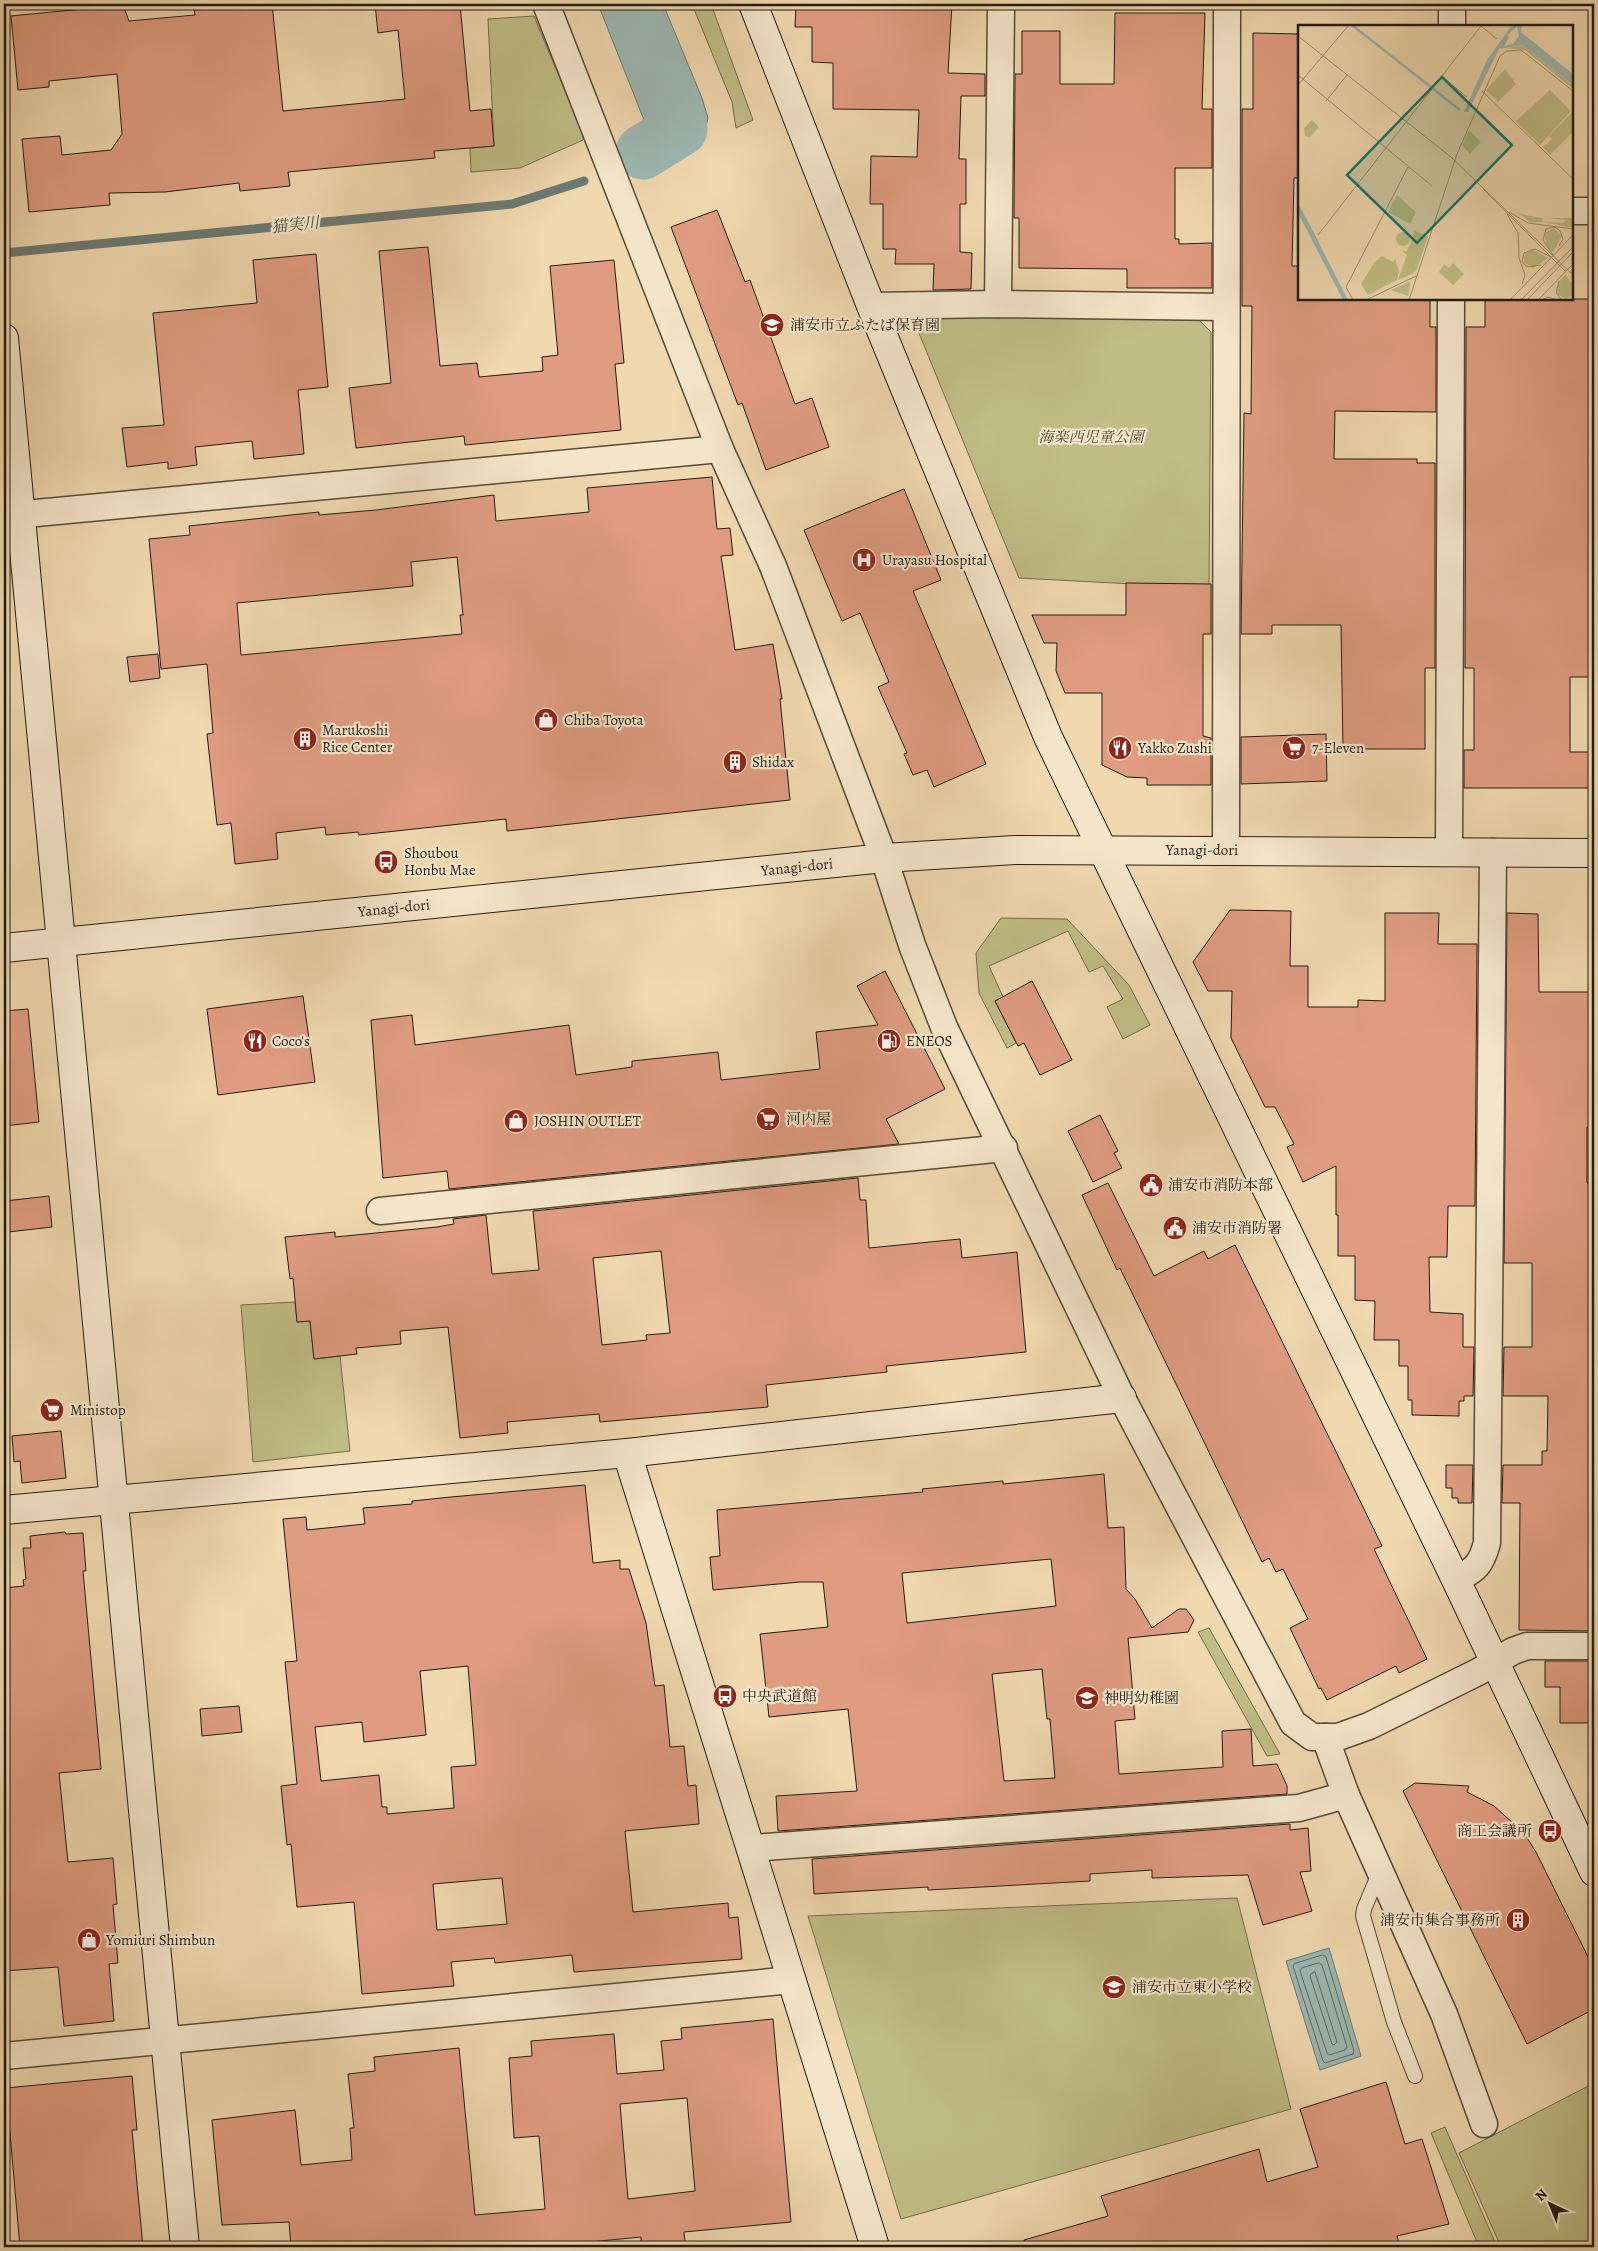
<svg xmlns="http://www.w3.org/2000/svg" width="1598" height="2251" font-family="Alegreya,'Noto Serif JP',serif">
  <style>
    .green { fill: #c0bd86; stroke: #726c4c }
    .water { fill: #9db8b4; stroke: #6c7a74 }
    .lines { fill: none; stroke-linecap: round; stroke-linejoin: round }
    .shore { stroke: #606a64; stroke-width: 1 }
    .stream { stroke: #6c7a74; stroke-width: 9 }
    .river { stroke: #9db8b4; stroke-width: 55 }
    .building { fill: #e09c81; stroke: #231c13; fill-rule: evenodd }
    .lane-casing { stroke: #564b3a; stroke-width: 16 }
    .street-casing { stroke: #564b3a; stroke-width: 29 }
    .secondary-casing { stroke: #231c13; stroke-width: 30 }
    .lane { stroke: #f5e6cb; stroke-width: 14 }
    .street { stroke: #f5e6cb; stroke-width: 26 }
    .secondary { stroke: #f5e6cb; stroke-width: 28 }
    .labels { text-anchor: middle; stroke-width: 4.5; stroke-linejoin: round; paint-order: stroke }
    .poi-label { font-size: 15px; fill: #231c13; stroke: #f5e6cb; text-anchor: start }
    .park-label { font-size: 15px; font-style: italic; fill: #524c36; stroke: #f5e6cb }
    .street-label { font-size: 15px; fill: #231c13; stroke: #f5e6cb }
    .water-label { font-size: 16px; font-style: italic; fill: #484b43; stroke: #f5e6cb }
    .inset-river { fill: none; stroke: #9db8b4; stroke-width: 2.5 }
    .inset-road { fill: none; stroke: #9e8d71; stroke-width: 1 }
    .view { fill: #0f766e; fill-opacity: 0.15; stroke: #0f766e; stroke-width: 2.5 }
    .inset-edge { fill: none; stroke: #231c13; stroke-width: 2.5 }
  </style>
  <rect width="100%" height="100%" fill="#f0d8af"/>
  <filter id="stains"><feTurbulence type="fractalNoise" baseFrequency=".004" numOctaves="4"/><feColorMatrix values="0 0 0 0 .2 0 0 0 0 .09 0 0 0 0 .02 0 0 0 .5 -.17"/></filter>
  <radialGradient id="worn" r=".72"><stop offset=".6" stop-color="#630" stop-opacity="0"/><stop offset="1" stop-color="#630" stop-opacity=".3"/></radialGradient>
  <!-- green -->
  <g class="green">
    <polygon points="692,4 711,4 753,120 736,128 732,102"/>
    <polygon points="534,16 583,134 583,140 520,168 471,172 470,148 494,146 488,19"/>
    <polygon points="912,316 1197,318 1211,332 1209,588 1019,578"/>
    <polygon points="1001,918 1067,919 1129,985 1150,1025 1123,1039 1107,1007 1123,999 1103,966 1089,972 1068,931 989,966 1003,997 995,1001 1016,1043 1007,1048 979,993 976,953"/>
    <polygon points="295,1302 297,1322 310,1321 314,1359 340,1356 350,1451 253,1462 241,1305"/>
    <polygon points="1209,1628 1280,1754 1267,1756 1198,1632"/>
    <polygon points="1237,1898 1291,2109 901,2219 808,1916"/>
    <polygon points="1594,2083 1594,2247 1501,2247 1459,2153"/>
    <polygon points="1445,2127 1497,2247 1479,2247 1431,2133"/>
  </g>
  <!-- water -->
  <g class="water">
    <polygon points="598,4 663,4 702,98 708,118 703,141 685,156 660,168 646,125"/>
    <polygon points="1329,1948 1361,2056 1320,2070 1286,1961"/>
  </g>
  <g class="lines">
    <!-- shore -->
    <g class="shore">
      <polyline points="603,4 662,158 664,160 682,152 698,139 703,119 659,4"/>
      <path d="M610 4 666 150 668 151C686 144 693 138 696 119L653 4"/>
      <polyline points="618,4 670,140 673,141 686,131 688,119 646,12 645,4"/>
      <polygon points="1323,1955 1326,1957 1354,2051 1353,2054 1325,2063 1323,2061 1293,1966 1294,1964"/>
      <polygon points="1319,1963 1322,1965 1347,2047 1345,2050 1329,2055 1327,2053 1300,1971 1302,1968"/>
      <polygon points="1315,1972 1337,2042 1334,2045 1332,2044 1310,1976 1311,1974"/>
    </g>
    <!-- stream -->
    <polyline class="stream" points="4,253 512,204 584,181"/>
    <!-- river -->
    <polyline class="river" points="630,4 680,129 643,152"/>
  </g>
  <!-- building -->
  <g class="building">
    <polygon points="193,4 272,4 283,111 405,99 398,30 378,33 375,4 460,4 470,111 491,109 494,146 434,151 435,158 288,172 290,186 240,191 239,183 165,192 109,193 110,205 29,212 22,139 60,136 62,155 111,150 122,134 117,74 49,81 49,87 18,90 11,16 123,5 129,21 195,15"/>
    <polygon points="796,4 952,4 948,73 985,74 985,96 961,96 959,159 966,159 966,204 960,204 960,252 972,253 971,289 933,290 934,264 895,264 896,249 883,249 883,204 870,204 871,156 917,157 919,110 833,109 833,63 812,62 812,27 795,27"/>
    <polygon points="1115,13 1205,13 1202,109 1212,109 1212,168 1175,168 1175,239 1179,239 1179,244 1212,243 1212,288 1127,288 1127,269 1019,268 1019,218 1014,218 1015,74 1022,74 1022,31 1060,31 1060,84 1114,84"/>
    <polygon points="1253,33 1299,34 1299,178 1294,178 1292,266 1299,266 1299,299 1430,299 1430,327 1436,327 1436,412 1335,411 1334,459 1417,459 1417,463 1435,463 1435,668 1425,668 1425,749 1343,749 1341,625 1272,625 1272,634 1241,634 1244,413 1251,414 1252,306 1242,306 1242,109 1253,109"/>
    <polygon points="717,210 745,282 750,280 795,404 812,398 829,447 766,470 742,403 738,405 671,227"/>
    <polygon points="428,247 440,366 477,363 479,377 543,371 542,357 558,355 550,266 614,260 624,363 615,364 621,430 465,445 464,436 356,448 349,388 391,383 379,251"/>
    <polygon points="316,254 328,387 298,390 304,454 254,459 252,441 195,447 197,465 168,469 168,462 127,467 122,428 164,425 153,313 257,303 253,260"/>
    <polygon points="1485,299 1594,299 1594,677 1570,677 1570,752 1594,752 1594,788 1464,788 1464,750 1474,750 1474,668 1465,668 1466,327 1485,327"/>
    <path d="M712 477 717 529 730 528 733 555 721 556 735 650 773 644 782 699H780L790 800 507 831 506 819 359 835 358 832 326 835 325 827 276 833 278 859 235 864 231 823 217 825 207 734 213 733 207 664 161 669 149 539 190 535 189 526 319 512V515L376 510 494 495 496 521 589 512 587 488ZM457 557 463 615H460L462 634 241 655 237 603 413 586 411 562Z"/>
    <polygon points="904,489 941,580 913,591 986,764 934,787 927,770 913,775 904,754 907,753 878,687 889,682 860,613 842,621 804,530"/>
    <polygon points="1126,583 1211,584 1211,634 1203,634 1203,736 1211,738 1211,785 1147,785 1147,778 1127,777 1102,765 1102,693 1065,693 1056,671 1057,643 1044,643 1032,615 1126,615"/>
    <polygon points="158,654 160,678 130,682 127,657"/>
    <polygon points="1326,734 1327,781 1241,784 1241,737"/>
    <polygon points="1230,910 1291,911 1290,966 1308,966 1308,1007 1358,1007 1358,1000 1385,1001 1385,913 1439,913 1438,944 1477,944 1475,1206 1448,1206 1447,1257 1429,1257 1430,1312 1463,1314 1463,1347 1474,1347 1473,1396 1464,1396 1464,1401 1459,1401 1459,1416 1412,1415 1412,1400 1408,1400 1408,1366 1399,1366 1399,1340 1374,1340 1375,1301 1355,1300 1355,1256 1338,1256 1338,1215 1336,1215 1336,1166 1303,1182 1287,1147 1294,1144 1275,1107 1265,1107 1231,1038 1232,991 1208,991 1193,962"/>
    <polygon points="1507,913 1538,914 1539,992 1594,992 1594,1127 1587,1127 1587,1183 1594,1183 1594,1213 1589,1213 1589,1298 1594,1298 1594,1418 1590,1418 1589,1597 1594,1597 1594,1631 1519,1630 1520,1503 1502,1503 1503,1465 1542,1465 1542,1451 1547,1451 1548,1396 1503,1396 1504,1347 1532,1347 1532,1263 1504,1263"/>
    <polygon points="885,971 945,1089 886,1119 899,1144 449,1189 447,1171 383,1178 371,1020 412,1015 415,1045 569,1025 576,1075 632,1067 632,1061 718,1052 721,1080 820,1069 816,1032 878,1025 857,986"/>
    <polygon points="1032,981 1072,1060 1040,1075 1024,1043 1018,1046 995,1001"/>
    <polygon points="303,996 315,1082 218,1095 207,1009"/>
    <polygon points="28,1009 39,1122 4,1126 4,1011"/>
    <polygon points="1100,1115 1118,1151 1114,1153 1122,1168 1093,1182 1068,1131"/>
    <path d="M858 1178 860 1200H866L869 1248 960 1239 962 1258 1017 1252 1026 1352 886 1366 887 1372 766 1385 768 1407 600 1422 599 1414 507 1422 508 1433 460 1438 448 1327 400 1331 401 1344 356 1348 357 1354 314 1359 310 1321 297 1322 293 1278 290 1279 285 1237 335 1232V1237L437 1227 454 1224 453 1219 486 1215 492 1274 539 1270 533 1211ZM661 1251 670 1333 646 1335 647 1340 602 1345 593 1258Z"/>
    <polygon points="1108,1183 1154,1276 1204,1251 1208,1259 1235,1245 1382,1546 1374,1549 1427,1659 1399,1673 1396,1666 1327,1700 1321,1688 1319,1689 1290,1628 1308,1619 1283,1569 1276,1572 1269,1558 1262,1562 1120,1268 1117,1270 1082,1195"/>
    <polygon points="49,1196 52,1227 8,1232 5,1201"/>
    <polygon points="61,1431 66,1478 22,1483 20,1461 14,1462 12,1436"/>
    <polygon points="1446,1465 1473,1465 1472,1503 1458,1503 1458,1498 1452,1498 1452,1488 1446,1488"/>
    <path d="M1104 1474 1108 1528 1124 1527 1126 1589 1135 1599 1152 1628 1179 1609H1186L1194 1620 1188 1632 1128 1638 1135 1719 1115 1721 1119 1774 1223 1767 1222 1731 1251 1729 1253 1766 1277 1764 1287 1786V1794L778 1831 776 1796 857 1791 848 1709 769 1717 760 1634 828 1627 823 1582H800L713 1590 710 1557 720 1556 717 1510 923 1492 922 1489 1003 1481V1484ZM1051 1559 1056 1606 907 1623 902 1573ZM1042 1669 1047 1719H1050L1055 1778 1004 1781 992 1674Z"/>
    <path d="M585 1485 593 1563 620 1560V1569H629L646 1623 655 1686 664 1685 670 1747 684 1746 688 1786 696 1785 699 1824 625 1831 633 1912 728 1903 729 1918 738 1917 742 1959 574 1972 572 1955 495 1963 494 1958 451 1962 454 1986 362 1994 354 1902 297 1907 291 1844 287 1845 281 1786 297 1784 285 1662 297 1661 283 1519 306 1517 307 1530 365 1524 363 1508 412 1504V1501L451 1497ZM468 1666 476 1765 451 1767 454 1808 387 1814V1807H382L379 1775 321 1781 315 1727 362 1722 364 1742 426 1735 420 1671ZM502 1878 507 1924 437 1930 433 1884Z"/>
    <polygon points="65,1532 66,1534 83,1533 86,1571 83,1571 101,1769 59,1773 68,1862 113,1858 117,1904 113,1905 118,1963 109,1964 114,2021 64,2026 58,1967 4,1971 4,1588 24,1586 23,1580 26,1579 23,1548 31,1548 30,1536"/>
    <polygon points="1545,1661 1594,1661 1594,1723 1560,1723 1560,1687 1545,1687"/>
    <polygon points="239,1706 242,1732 202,1736 200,1709"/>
    <polygon points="1415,1783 1469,1786 1467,1792 1494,1806 1524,1833 1536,1852 1594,1969 1594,2009 1527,2044 1403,1791"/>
    <polygon points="1290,1824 1290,1830 1308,1828 1311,1871 1300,1872 1312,1911 1263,1925 1248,1875 1152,1878 1152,1870 1090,1874 1090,1881 928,1890 928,1887 814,1894 812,1859"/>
    <path d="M773 2019 791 2222 684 2232 685 2242 641 2246V2237L538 2247H291L289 2222 222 2225 212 2120 295 2110 301 2165 352 2160 350 2128H354L348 2074 375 2071 374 2057 459 2048 475 2215 545 2209 539 2136 514 2138 509 2058 532 2056 531 2041 614 2034 617 2074 664 2070 661 2041 682 2039 681 2028ZM687 2098 695 2191 628 2199 620 2104Z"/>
    <polygon points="132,2076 137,2130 132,2130 143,2247 20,2247 6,2088"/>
    <polygon points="1386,2082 1405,2144 1422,2139 1449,2224 1397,2236 1400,2247 1025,2247 1024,2240 1108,2216 1101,2196 1259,2149 1267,2182 1318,2167 1300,2109"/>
  </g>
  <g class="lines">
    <!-- lane casing -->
    <g class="lane-casing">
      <polyline id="lane" points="1380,1871 1364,1909 1363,1916 1394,2022 1415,2076"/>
    </g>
    <!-- street casing -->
    <g class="street-casing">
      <g id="street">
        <polyline points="546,4 720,449 773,566 884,858 912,945 944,1027 1122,1398 1293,1723 1312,1737 1338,1737 1369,1726 1478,1672 1513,1651 1527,1646 1594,1646"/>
        <polyline points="1452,26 1452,4"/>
        <polyline points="1572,211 1594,211"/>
        <polyline points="998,304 1001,4"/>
        <polyline points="871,306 998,304 1226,307"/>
        <polyline points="4,516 720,449"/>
        <polyline points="1226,850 1227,4"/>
        <polyline points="1449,851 1451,299"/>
        <polyline points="380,1211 1004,1148"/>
        <path d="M1456 1580C1476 1569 1481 1565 1487 1543L1493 852"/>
        <polyline points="1346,1795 1444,2014 1484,2124"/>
        <polyline points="751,1848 1299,1808 1346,1795 1325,1737"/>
        <polyline points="4,2056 792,1980"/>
      </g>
    </g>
    <!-- secondary casing -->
    <g class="secondary-casing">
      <g id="secondary">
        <polyline points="753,4 871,306 1048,737 1456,1580 1594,1872"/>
        <path d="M4 338C65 975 123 1611 185 2247"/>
        <polyline points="4,948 884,858 1015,850 1594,853"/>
        <polyline points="627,1453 875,2247"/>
        <polyline points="4,1510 627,1453 1122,1398"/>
      </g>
    </g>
    <!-- lane -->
    <use href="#lane" class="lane"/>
    <!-- street -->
    <use href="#street" class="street"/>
    <!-- secondary -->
    <use href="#secondary" class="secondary"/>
  </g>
  <!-- icons -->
  <defs>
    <g id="school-disc" transform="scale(1.25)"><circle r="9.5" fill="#8f2418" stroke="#f5e6cb"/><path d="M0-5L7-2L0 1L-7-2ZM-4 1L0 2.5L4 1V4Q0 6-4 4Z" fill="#fff"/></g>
    <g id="hospital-disc" transform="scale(1.25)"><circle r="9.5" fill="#8f2418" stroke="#f5e6cb"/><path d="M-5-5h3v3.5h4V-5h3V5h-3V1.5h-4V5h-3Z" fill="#fff"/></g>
    <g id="shop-disc" transform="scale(1.25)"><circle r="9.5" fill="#8f2418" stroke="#f5e6cb"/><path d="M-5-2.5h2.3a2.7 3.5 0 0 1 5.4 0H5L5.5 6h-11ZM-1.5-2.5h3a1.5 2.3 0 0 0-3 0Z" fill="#fff"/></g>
    <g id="building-disc" transform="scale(1.25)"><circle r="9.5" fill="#8f2418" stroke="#f5e6cb"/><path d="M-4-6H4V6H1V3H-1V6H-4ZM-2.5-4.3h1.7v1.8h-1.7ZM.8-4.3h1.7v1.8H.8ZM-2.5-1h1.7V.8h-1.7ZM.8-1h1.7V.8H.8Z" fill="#fff"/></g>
    <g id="restaurant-disc" transform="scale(1.25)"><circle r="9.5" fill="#8f2418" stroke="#f5e6cb"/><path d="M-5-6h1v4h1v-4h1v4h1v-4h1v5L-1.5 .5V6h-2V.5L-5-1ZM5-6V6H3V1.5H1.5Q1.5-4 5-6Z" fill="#fff"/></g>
    <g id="supermarket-disc" transform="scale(1.25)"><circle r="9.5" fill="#8f2418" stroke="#f5e6cb"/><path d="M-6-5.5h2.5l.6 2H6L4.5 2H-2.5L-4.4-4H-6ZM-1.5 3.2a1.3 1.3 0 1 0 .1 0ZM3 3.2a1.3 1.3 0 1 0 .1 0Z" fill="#fff"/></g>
    <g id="bus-disc" transform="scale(1.25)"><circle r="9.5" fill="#8f2418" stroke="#f5e6cb"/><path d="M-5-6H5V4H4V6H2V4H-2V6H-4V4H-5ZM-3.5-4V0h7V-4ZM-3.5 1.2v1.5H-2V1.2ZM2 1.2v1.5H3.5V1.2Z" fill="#fff"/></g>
    <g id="fuel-disc" transform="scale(1.25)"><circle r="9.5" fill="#8f2418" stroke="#f5e6cb"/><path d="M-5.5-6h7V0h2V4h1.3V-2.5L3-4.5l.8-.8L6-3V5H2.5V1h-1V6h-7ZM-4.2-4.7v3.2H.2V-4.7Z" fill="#fff"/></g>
    <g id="civic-disc" transform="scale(1.25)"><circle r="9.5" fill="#8f2418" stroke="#f5e6cb"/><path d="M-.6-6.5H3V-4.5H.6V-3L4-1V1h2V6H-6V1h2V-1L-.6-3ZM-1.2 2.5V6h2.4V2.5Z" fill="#fff"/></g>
  </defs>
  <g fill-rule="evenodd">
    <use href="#school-disc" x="772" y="325"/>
    <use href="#hospital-disc" x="864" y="560"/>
    <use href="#shop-disc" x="546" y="720"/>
    <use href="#building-disc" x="305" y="739"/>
    <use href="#restaurant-disc" x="1120" y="748"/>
    <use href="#supermarket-disc" x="1294" y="748"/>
    <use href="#building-disc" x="735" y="762"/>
    <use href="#bus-disc" x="386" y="862"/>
    <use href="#restaurant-disc" x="255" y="1041"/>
    <use href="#fuel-disc" x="889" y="1041"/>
    <use href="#supermarket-disc" x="768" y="1119"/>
    <use href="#shop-disc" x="516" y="1121"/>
    <use href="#civic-disc" x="1151" y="1185"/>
    <use href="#civic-disc" x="1175" y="1228"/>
    <use href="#supermarket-disc" x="52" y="1410"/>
    <use href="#bus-disc" x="725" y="1696"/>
    <use href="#school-disc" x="1087" y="1698"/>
    <use href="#bus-disc" x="1550" y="1831"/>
    <use href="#building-disc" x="1518" y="1920"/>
    <use href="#shop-disc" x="89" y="1940"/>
    <use href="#school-disc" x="1114" y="1987"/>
  </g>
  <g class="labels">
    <!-- poi labels -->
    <g class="poi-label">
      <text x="790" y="330">浦安市立ふたば保育園</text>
      <text x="882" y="565">Urayasu Hospital</text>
      <text x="564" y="725">Chiba Toyota</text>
      <text x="322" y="735">Marukoshi<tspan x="322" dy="17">Rice Center</tspan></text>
      <text x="1138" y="753">Yakko Zushi</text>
      <text x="1312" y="753">7-Eleven</text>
      <text x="752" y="767">Shidax</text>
      <text x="404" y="858">Shoubou<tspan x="404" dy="17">Honbu Mae</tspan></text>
      <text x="272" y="1046">Coco's</text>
      <text x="906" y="1046">ENEOS</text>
      <text x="786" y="1124">河内屋</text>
      <text x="534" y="1126">JOSHIN OUTLET</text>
      <text x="1168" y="1190">浦安市消防本部</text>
      <text x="1192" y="1233">浦安市消防署</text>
      <text x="70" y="1415">Ministop</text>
      <text x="742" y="1701">中央武道館</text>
      <text x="1104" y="1703">神明幼稚園</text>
      <text x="1532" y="1836" text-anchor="end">商工会議所</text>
      <text x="1500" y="1925" text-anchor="end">浦安市集合事務所</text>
      <text x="106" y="1945">Yomiuri Shimbun</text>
      <text x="1132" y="1992">浦安市立東小学校</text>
    </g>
    <!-- park labels -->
    <g class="park-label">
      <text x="1091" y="442">海楽西児童公園</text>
    </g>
    <!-- street labels -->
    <g class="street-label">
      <text x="1202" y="855">Yanagi-dori</text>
      <text transform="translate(797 867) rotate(-6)" y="5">Yanagi-dori</text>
      <text transform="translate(394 908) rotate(-6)" y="5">Yanagi-dori</text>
    </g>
    <!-- water labels -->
    <g class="water-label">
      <text transform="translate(295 224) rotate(-6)" y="6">猫実川</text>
    </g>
  </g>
  <!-- overview -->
  <g transform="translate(1298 25)">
    <rect width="275" height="275" fill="#f0d8af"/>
    <path d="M225 20 275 60V64L227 25 210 23ZM207 44 218 59 200 77 188 65ZM252 65 273 86 242 120 218 96ZM275 86V107L252 130 245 122 254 114 251 111ZM14 95 21 102 12 112 7 111 6 103ZM171 105 183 117 172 129 164 120ZM192 167 222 189 244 193 245 197H232ZM99 170 118 187 112 199 90 187ZM248 193H275V203L246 197 265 198 268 195ZM256 203 264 211 255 227 249 221 246 208ZM117 206 130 211 119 244 116 248 100 255 109 230 105 226H109ZM98 214a7 7 0 1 1 14 0a7 7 0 1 1-14 0ZM234 224 250 233 235 243 226 237V230ZM84 231 95 237 97 234 101 246 99 255 70 270 63 259 76 238ZM155 238 166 249 155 260 141 247 146 239 151 243ZM267 250 275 259V270L268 274 259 269 260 258ZM113 256 110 271 93 265Z" fill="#c0bd86"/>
    <path d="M214 0H224L223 7 275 49V60L225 20 201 24 170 87H166L189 35ZM219 2 221 11 215 19 206 21 211 12 209 10ZM0 178 15 206 50 275H45L0 188Z" fill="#9db8b4" fill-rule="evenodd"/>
    <path class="inset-river" d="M54 0 162 85"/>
    <path class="inset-road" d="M183 1 199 14M0 11 153 132 275 250M0 50 134 161M143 51 169 72M0 60 51 0M184 66 275 154M28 76 49 50M185 164 268 247M211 187 230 198 275 204M209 189 220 208 221 233 227 250 224 259M20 210 183 1M255 230 245 215 248 204 257 202 262 206 265 214 261 221M243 240 229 242 224 236 226 228 237 224 253 232M261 256 258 268 264 275M55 275 48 262 110 142M68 275 118 251M111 275 159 129 202 31 209 26 223 25 275 66M212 275 275 210M223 275 275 222M229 275 275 227M240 275 275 239M243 275 250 272 259 275"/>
    <path class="view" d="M144 52 214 120 119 218 49 150Z"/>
    <rect width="275" height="275" class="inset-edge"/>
  </g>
  <!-- margin -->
  <rect width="1598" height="2251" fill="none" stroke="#f0d8af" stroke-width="20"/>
  <rect x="5" y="5" width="1588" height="2241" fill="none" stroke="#231c13" stroke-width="2.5"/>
  <rect x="10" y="10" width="1578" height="2231" fill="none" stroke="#231c13"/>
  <!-- north arrow -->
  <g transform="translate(1550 2204) rotate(316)" stroke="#f5e6cb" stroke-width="4" paint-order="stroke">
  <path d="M0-4L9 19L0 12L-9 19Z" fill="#231c13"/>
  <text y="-8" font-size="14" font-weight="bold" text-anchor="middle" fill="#231c13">N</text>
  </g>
  <rect width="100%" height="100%" filter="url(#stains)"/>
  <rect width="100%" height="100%" fill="url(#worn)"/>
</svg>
